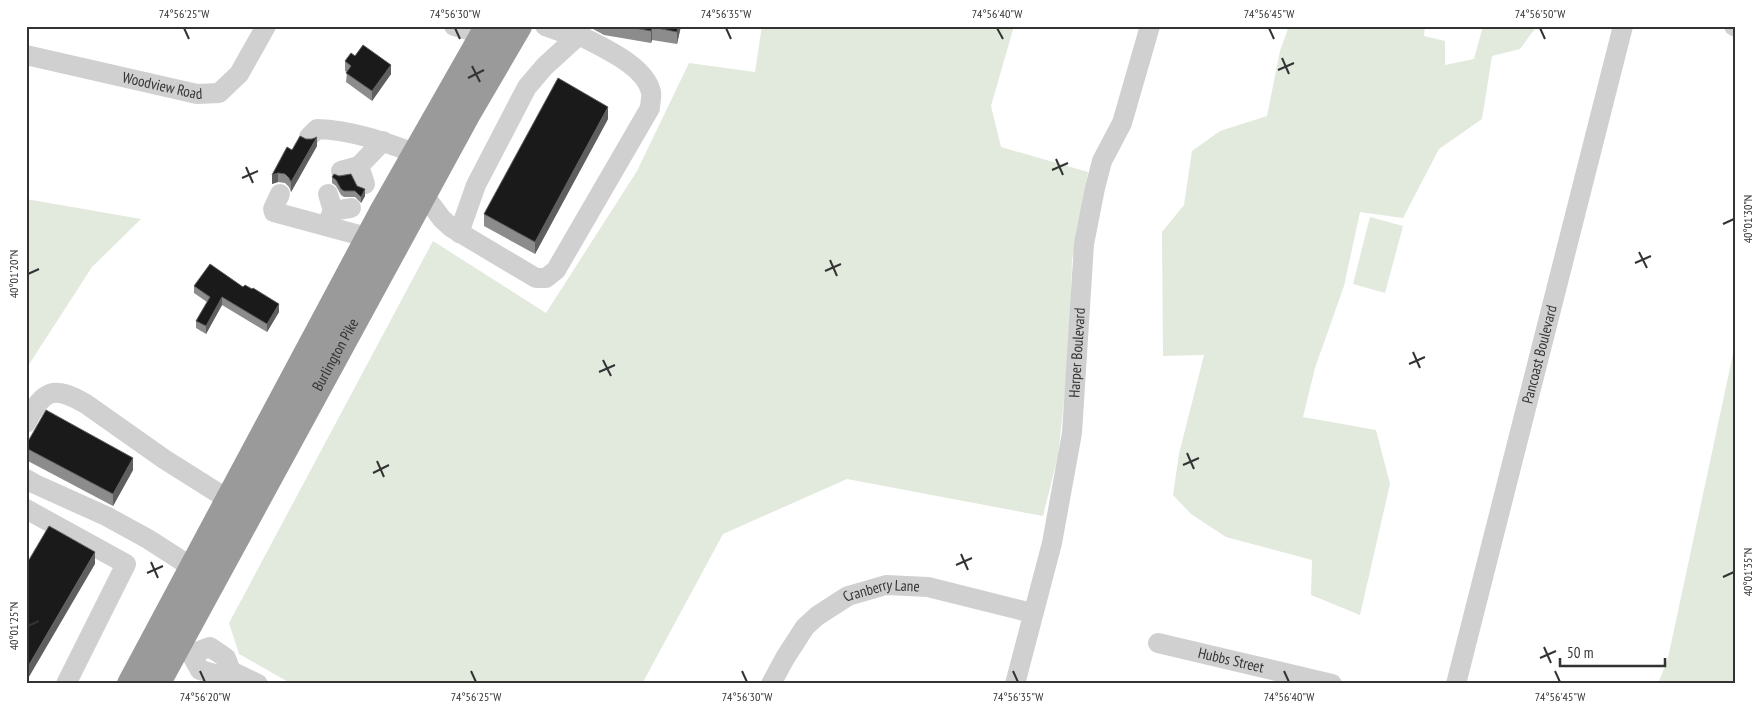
<svg xmlns="http://www.w3.org/2000/svg" width="1762" height="710" font-family="'PT Sans Narrow',sans-serif">
  <style>
    .green { fill: #e2e9dd }
    .lines { fill: none; stroke-linecap: round; stroke-linejoin: round }
    .minor { stroke: #d0d0d0; stroke-width: 20 }
    .highway { stroke: #9a9a9a; stroke-width: 28 }
    .wall { fill: #8c8c8c }
    .shaded-wall { fill: #5f5f5f }
    .building { fill: #1a1a1a; stroke: #5f5f5f }
    .ticks { fill: none; stroke: #333; stroke-width: 2 }
    .labels { text-anchor: middle; stroke-width: 5; stroke-linejoin: round; paint-order: stroke }
    .street-label { font-size: 15px; fill: #333; stroke: #fff }
    .neatline { fill: none; stroke: #333; stroke-width: 2 }
    .ticks-label { font-size: 12px; text-anchor: middle; fill: #333 }
  </style>
  <rect width="100%" height="100%" fill="#fff"/>
  <!-- green -->
  <g class="green">
    <polygon points="762,26 1014,26 991,106 1001,147 1088,172 1072,261 1069,354 1058,456 1043,516 847,479 723,534 642,684 292,684 239,654 229,623 433,241 546,313 637,171 689,63 755,72"/>
    <polygon points="1289,26 1425,26 1424,36 1445,41 1445,65 1474,59 1483,26 1537,26 1520,49 1492,56 1482,119 1439,149 1403,218 1360,212 1344,286 1315,368 1303,417 1376,430 1390,484 1360,615 1311,595 1312,560 1226,537 1191,514 1173,495 1179,454 1204,355 1163,356 1162,232 1184,205 1192,151 1220,131 1267,116 1280,51"/>
    <polygon points="26,199 141,219 92,267 26,369"/>
    <polygon points="1370,217 1403,226 1385,293 1353,284"/>
    <polygon points="1736,340 1736,684 1658,684 1668,658"/>
  </g>
  <g class="lines">
    <!-- minor -->
    <g class="minor">
      <polyline points="454,26 484,35"/>
      <polyline points="545,26 562,32 579,35 581,26"/>
      <polyline points="1734,26 1736,27"/>
      <path id="s1" d="M26 55 197 94 219 93 239 74 266 26"/>
      <path d="M309 137 317 129C352 130 385 142 417 154"/>
      <polyline points="341,171 359,166"/>
      <polyline points="365,184 359,166 383,141"/>
      <polyline points="280,194 273,209 274,212 370,238"/>
      <polyline points="328,194 333,211"/>
      <path d="M424 195 442 219 452 228 536 278H546L556 270 650 108C650 103 652 97 651 92 645 65 601 47 579 35L545 66 527 87 476 185 459 233"/>
      <polyline points="326,226 333,211 351,208"/>
      <path d="M26 423C44 389 53 385 86 404L164 459 229 500"/>
      <polyline points="26,479 35,484 106,516 148,539 193,568"/>
      <polyline points="26,509 126,564 66,684"/>
      <path id="s2" d="M1158 643 1332 684"/>
      <polyline points="176,645 191,654 200,670 218,675 231,671 258,684"/>
      <polyline points="191,654 210,647 226,658 231,671"/>
      <path id="s3" d="M771 684 785 658 805 627 817 616 848 596 886 585 928 587 1032 613"/>
      <path id="s4" d="M1015 684 1052 543 1072 433 1084 244 1095 188 1102 161 1122 123 1150 26"/>
      <path id="s5" d="M1456 684 1623 26"/>
    </g>
    <!-- highway -->
    <g class="highway">
      <polyline points="131,684 382,214 489,26"/>
      <path id="s6" d="M156 684 466 115 518 26"/>
    </g>
  </g>
  <!-- wall -->
  <g class="wall">
    <polygon points="593,26 681,26 677,44 652,40 651,43 604,35 593,29"/>
    <polygon points="355,56 391,74 372,101 346,82 347,72 345,71 345,61"/>
    <polygon points="608,119 535,254 484,226 484,214"/>
    <polygon points="317,146 291,192 289,187 285,183 278,182 272,184 292,150"/>
    <polygon points="332,177 357,186 365,196 361,203 355,197 344,197 341,195 336,186 332,183"/>
    <polygon points="194,286 279,312 267,332 222,305 206,334 196,328 196,321 207,302 194,293"/>
    <polygon points="26,448 133,470 113,506 26,460"/>
  </g>
  <!-- shaded-wall -->
  <g class="shaded-wall">
    <polygon points="678,26 681,26 677,44 677,32"/>
    <polygon points="652,27 652,40 651,43 651,31"/>
    <polygon points="391,65 391,74 372,101 372,91"/>
    <polygon points="608,107 608,119 535,254 535,242"/>
    <polygon points="317,137 317,146 291,192 291,182"/>
    <polygon points="278,173 278,182 272,184 272,175"/>
    <polygon points="365,189 365,196 361,203 361,197"/>
    <polygon points="222,297 222,305 206,334 206,326"/>
    <polygon points="279,304 279,312 267,332 267,324"/>
    <polygon points="133,458 133,470 113,506 113,494"/>
    <polygon points="95,552 95,564 26,682 26,670"/>
  </g>
  <!-- building -->
  <g class="building">
    <polygon points="624,26 678,26 677,32 652,27 651,31"/>
    <polygon points="363,45 391,65 372,91 346,73 351,66 345,61 351,53 355,56"/>
    <polygon points="558,78 608,107 535,242 484,214"/>
    <polygon points="300,136 306,139 312,139 317,137 291,182 289,178 285,174 278,173 272,175 287,147 292,150"/>
    <polygon points="334,174 339,176 351,174 357,186 365,189 361,197 355,191 344,191 341,189 336,180 332,177"/>
    <polygon points="210,264 243,287 245,285 252,289 253,288 279,304 267,324 222,297 206,326 196,321 210,297 194,286"/>
    <polygon points="46,410 133,458 113,494 26,448 26,445"/>
    <polygon points="49,526 95,552 26,670 26,565"/>
  </g>
  <!-- ticks -->
  <path class="ticks" d="M184 28 189 39M455 28 460 39M726 28 731 39M997 28 1003 39M1269 28 1274 39M1540 28 1545 39M1282 58 1289 74M472 66 480 82M1278 70 1294 63M468 78 484 70M1056 159 1063 175M246 167 253 183M1052 170 1068 163M242 178 258 171M1723 224 1734 219M1639 252 1647 268M830 260 837 276M1635 263 1651 256M825 271 841 264M28 274 39 269M1413 352 1420 368M603 360 611 376M1409 364 1425 357M599 372 615 365M1187 453 1194 469M377 461 384 477M1183 465 1199 458M373 473 389 465M961 554 968 570M151 562 158 578M956 565 972 558M147 573 163 566M1723 577 1734 572M28 626 39 621M1544 647 1551 663M1540 658 1556 651M200 671 205 682M471 671 476 682M742 671 747 682M1013 671 1018 682M1284 671 1289 682M1555 671 1560 682"/>
  <g class="labels">
    <!-- street labels -->
    <g class="street-label">
      <text dy="5" stroke="none"><textPath href="#s1" startOffset="140">Woodview Road</textPath></text>
      <text dy="5" stroke="none"><textPath href="#s4" startOffset="338">Harper Boulevard</textPath></text>
      <text dy="5" stroke="none"><textPath href="#s6" startOffset="375">Burlington Pike</textPath></text>
      <text dy="5" stroke="none"><textPath href="#s5" startOffset="340">Pancoast Boulevard</textPath></text>
      <text dy="5" stroke="none"><textPath href="#s3" startOffset="154">Cranberry Lane</textPath></text>
      <text dy="5" stroke="none"><textPath href="#s2" startOffset="75">Hubbs Street</textPath></text>
    </g>
  </g>
  <!-- border -->
  <rect width="1762" height="710" fill="none" stroke="#ffffff" stroke-width="55"/>
  <!-- scale -->
  <path d="M1560 658v8h105v-8" fill="none" stroke="#333333" stroke-width="2.5"/>
  <text x="1567" y="658" font-size="15" fill="#333333" stroke="#ffffff" stroke-width="4" paint-order="stroke">50 m</text>
  <rect x="28" y="28" width="1706" height="654" class="neatline"/>
  <g class="ticks-label">
    <text x="184" y="18">74°56'25"W</text>
    <text x="455" y="18">74°56'30"W</text>
    <text x="726" y="18">74°56'35"W</text>
    <text x="997" y="18">74°56'40"W</text>
    <text x="1269" y="18">74°56'45"W</text>
    <text x="1540" y="18">74°56'50"W</text>
    <text transform="translate(1748 219) rotate(-90)" y="4">40°01'30"N</text>
    <text transform="translate(14 274) rotate(-90)" y="4">40°01'20"N</text>
    <text transform="translate(1748 572) rotate(-90)" y="4">40°01'35"N</text>
    <text transform="translate(14 626) rotate(-90)" y="4">40°01'25"N</text>
    <text x="205" y="701">74°56'20"W</text>
    <text x="476" y="701">74°56'25"W</text>
    <text x="747" y="701">74°56'30"W</text>
    <text x="1018" y="701">74°56'35"W</text>
    <text x="1289" y="701">74°56'40"W</text>
    <text x="1560" y="701">74°56'45"W</text>
  </g>
</svg>
